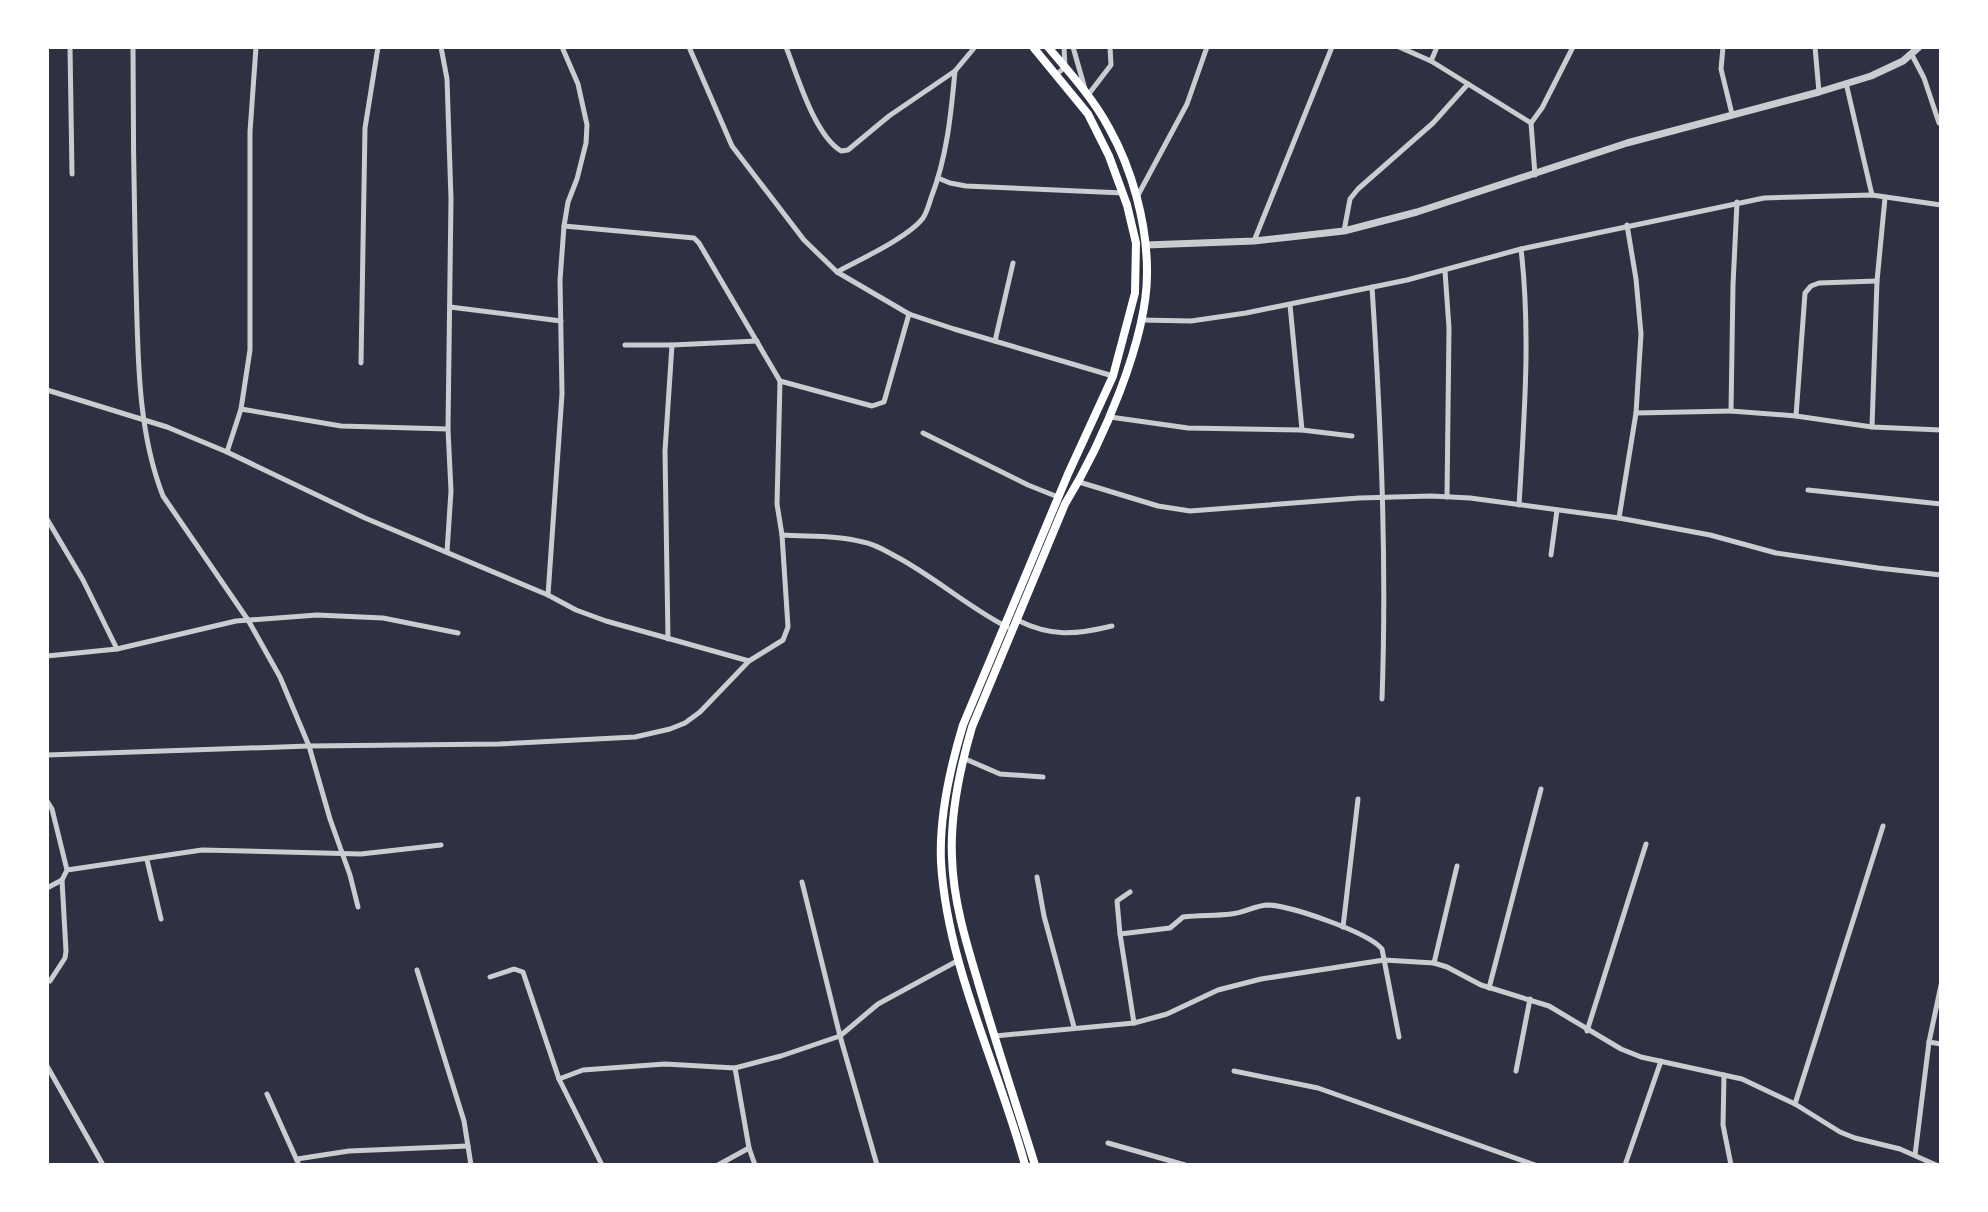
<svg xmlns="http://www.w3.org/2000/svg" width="1988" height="1212" font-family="Helvetica,sans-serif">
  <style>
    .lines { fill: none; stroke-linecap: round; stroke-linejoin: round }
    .minor { stroke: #caccd0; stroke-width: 5 }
    .tertiary { stroke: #caccd0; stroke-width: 7 }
    .secondary { stroke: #fff; stroke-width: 8 }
  </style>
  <rect width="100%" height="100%" fill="#2d3142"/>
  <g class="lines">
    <!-- minor -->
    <g class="minor">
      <polyline points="70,47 72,174"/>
      <path d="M133 47C133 126 134 205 136 283 138 353 137 430 163 496L248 620 280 677 309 746 330 819 350 875 358 907"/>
      <polyline points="441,47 447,79 451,199 448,429 451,491 447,552"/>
      <polyline points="689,47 732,146 804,240 837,272 909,314 954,329 1113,376"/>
      <path d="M786 47C798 77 814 134 841 151L848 150 889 116 955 71 975 47"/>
      <polyline points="1073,47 1085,89"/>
      <polyline points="1399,47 1431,61 1531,123 1535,175"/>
      <polyline points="1723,47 1721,69 1732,114"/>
      <polyline points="1815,47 1819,92"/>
      <polyline points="1912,55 1924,78 1939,123"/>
      <polyline points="1431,61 1437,47"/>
      <polyline points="1056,75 1065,67 1064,47"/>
      <polyline points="1846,83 1872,195"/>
      <polyline points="1088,95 1111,65 1110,47"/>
      <polyline points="1531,123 1542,108 1573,47"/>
      <polyline points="938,178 950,183 966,186 1123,193"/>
      <polyline points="1137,197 1187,104 1207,47"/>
      <polyline points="1737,202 1733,285 1731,411 1796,416 1872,427 1941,430"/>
      <polyline points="1344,231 1350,199 1358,189 1433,123 1468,84"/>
      <polyline points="1254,241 1332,47"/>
      <polyline points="1445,271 1449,328 1447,497"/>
      <path d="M837 272C859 260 909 237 923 218 927 212 929 204 931 198 947 157 951 114 955 71"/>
      <path d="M1372 287C1381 425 1387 561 1382 699"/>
      <polyline points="450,307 561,321"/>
      <polyline points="1141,320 1191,321 1246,313 1407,280 1521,249 1764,198 1872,195 1941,205"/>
      <polyline points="995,341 1013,263"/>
      <polyline points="625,345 672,345 757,341"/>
      <polyline points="361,363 365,128 378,47"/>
      <polyline points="780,381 872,406 884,402 909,314"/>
      <polyline points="47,390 167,427 227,452 365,518 548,595 576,610 606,621 749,661 783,640 788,627 782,535 777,504 780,381 699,243 694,238 564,226"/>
      <polyline points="241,409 341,426 448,429"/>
      <polyline points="1636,413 1731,411"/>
      <polyline points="1796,416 1805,293 1811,286 1819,283 1877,281"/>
      <polyline points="1110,417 1188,428 1302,430 1290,305"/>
      <polyline points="1872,427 1877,281 1885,198"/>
      <polyline points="1302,430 1352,436"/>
      <polyline points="923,433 1028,485 1058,497"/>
      <polyline points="227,452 241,409 250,350 250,132 256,47"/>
      <polyline points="1079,482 1158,506 1190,511 1359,498 1431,496 1470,498 1619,518 1710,535 1776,553 1878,568 1941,575"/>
      <polyline points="1808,490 1941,504"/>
      <path d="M1519 505C1524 420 1531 334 1521 249"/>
      <polyline points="1619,518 1636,413 1641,334 1636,279 1627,225"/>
      <polyline points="47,519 83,580 117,649"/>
      <path d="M782 535C808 537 837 535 863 542 875 544 886 551 897 557 936 578 968 607 1007 627"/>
      <polyline points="1551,555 1557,510"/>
      <polyline points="548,595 562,394 560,280 564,226 568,202 577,179 586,143 587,125 578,84 562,47"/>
      <path d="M1017 620C1051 637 1075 635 1112 626"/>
      <polyline points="668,639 665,451 672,345"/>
      <polyline points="47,656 117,649 236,621 317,615 383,618 458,633"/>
      <polyline points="47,755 309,746 499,744 635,737 670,729 685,723 700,712 749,661"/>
      <polyline points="963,758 1000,774 1043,777"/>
      <polyline points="47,801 52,809 67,870"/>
      <polyline points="147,860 161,919"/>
      <polyline points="1037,877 1044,916 1074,1027"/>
      <polyline points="802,882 840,1036 877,1165"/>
      <polyline points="47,888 62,880 67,870 202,850 361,854 441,845"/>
      <polyline points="1130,892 1117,901 1120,934 1134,1023"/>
      <polyline points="1343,927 1358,799"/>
      <path d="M1120 934 1170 928 1183 917C1199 915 1215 916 1231 914 1244 913 1256 905 1268 905 1291 906 1368 932 1382 949L1399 1037"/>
      <polyline points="1434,963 1457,866"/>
      <polyline points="417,970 464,1121 471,1165"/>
      <polyline points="490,977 514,969 523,972 559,1079 602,1165"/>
      <polyline points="50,981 65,958 66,951 62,880"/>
      <polyline points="1489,988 1541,789"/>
      <polyline points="1587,1031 1646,844"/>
      <polyline points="995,1036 1134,1023 1167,1014 1218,990 1261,979 1384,960 1434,963 1447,967 1481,985 1549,1006 1621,1049 1641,1057 1742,1079 1795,1104 1840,1132 1855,1138 1900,1149 1936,1165"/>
      <polyline points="1929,1042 1941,1044"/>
      <polyline points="47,1066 103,1165"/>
      <polyline points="735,1068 749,1148 755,1165"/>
      <polyline points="1234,1071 1318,1088 1535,1165"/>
      <polyline points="1516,1071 1530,999"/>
      <polyline points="1724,1075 1723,1125 1731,1165"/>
      <polyline points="559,1079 583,1070 665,1064 735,1068 781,1056 840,1036 878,1004 959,960"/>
      <polyline points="267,1094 299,1165"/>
      <polyline points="1795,1104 1883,826"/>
      <polyline points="1108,1143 1185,1165"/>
      <polyline points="1915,1155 1929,1042 1941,985"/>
      <polyline points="297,1159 349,1151 468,1146"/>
      <polyline points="718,1165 749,1148"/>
      <polyline points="1625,1165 1661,1061"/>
    </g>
    <!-- tertiary -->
    <polyline class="tertiary" points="1146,245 1254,241 1344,231 1417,212 1627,143 1819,92 1871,76 1903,61 1919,47"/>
    <!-- secondary -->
    <g class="secondary">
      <path d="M1025 1165C998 1065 947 966 941 862 939 817 950 768 963 725L1068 474 1113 376 1135 293 1136 243 1127 205 1109 156 1088 114 1033 47"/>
      <path d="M1035 1165C1016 1104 996 1043 978 982 966 942 953 900 952 857 950 814 960 768 972 727L1065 504C1101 445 1148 340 1147 271 1147 223 1132 169 1109 128 1093 98 1070 73 1048 47"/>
    </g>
  </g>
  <!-- border -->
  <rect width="1988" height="1212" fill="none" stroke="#ffffff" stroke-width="98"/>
</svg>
